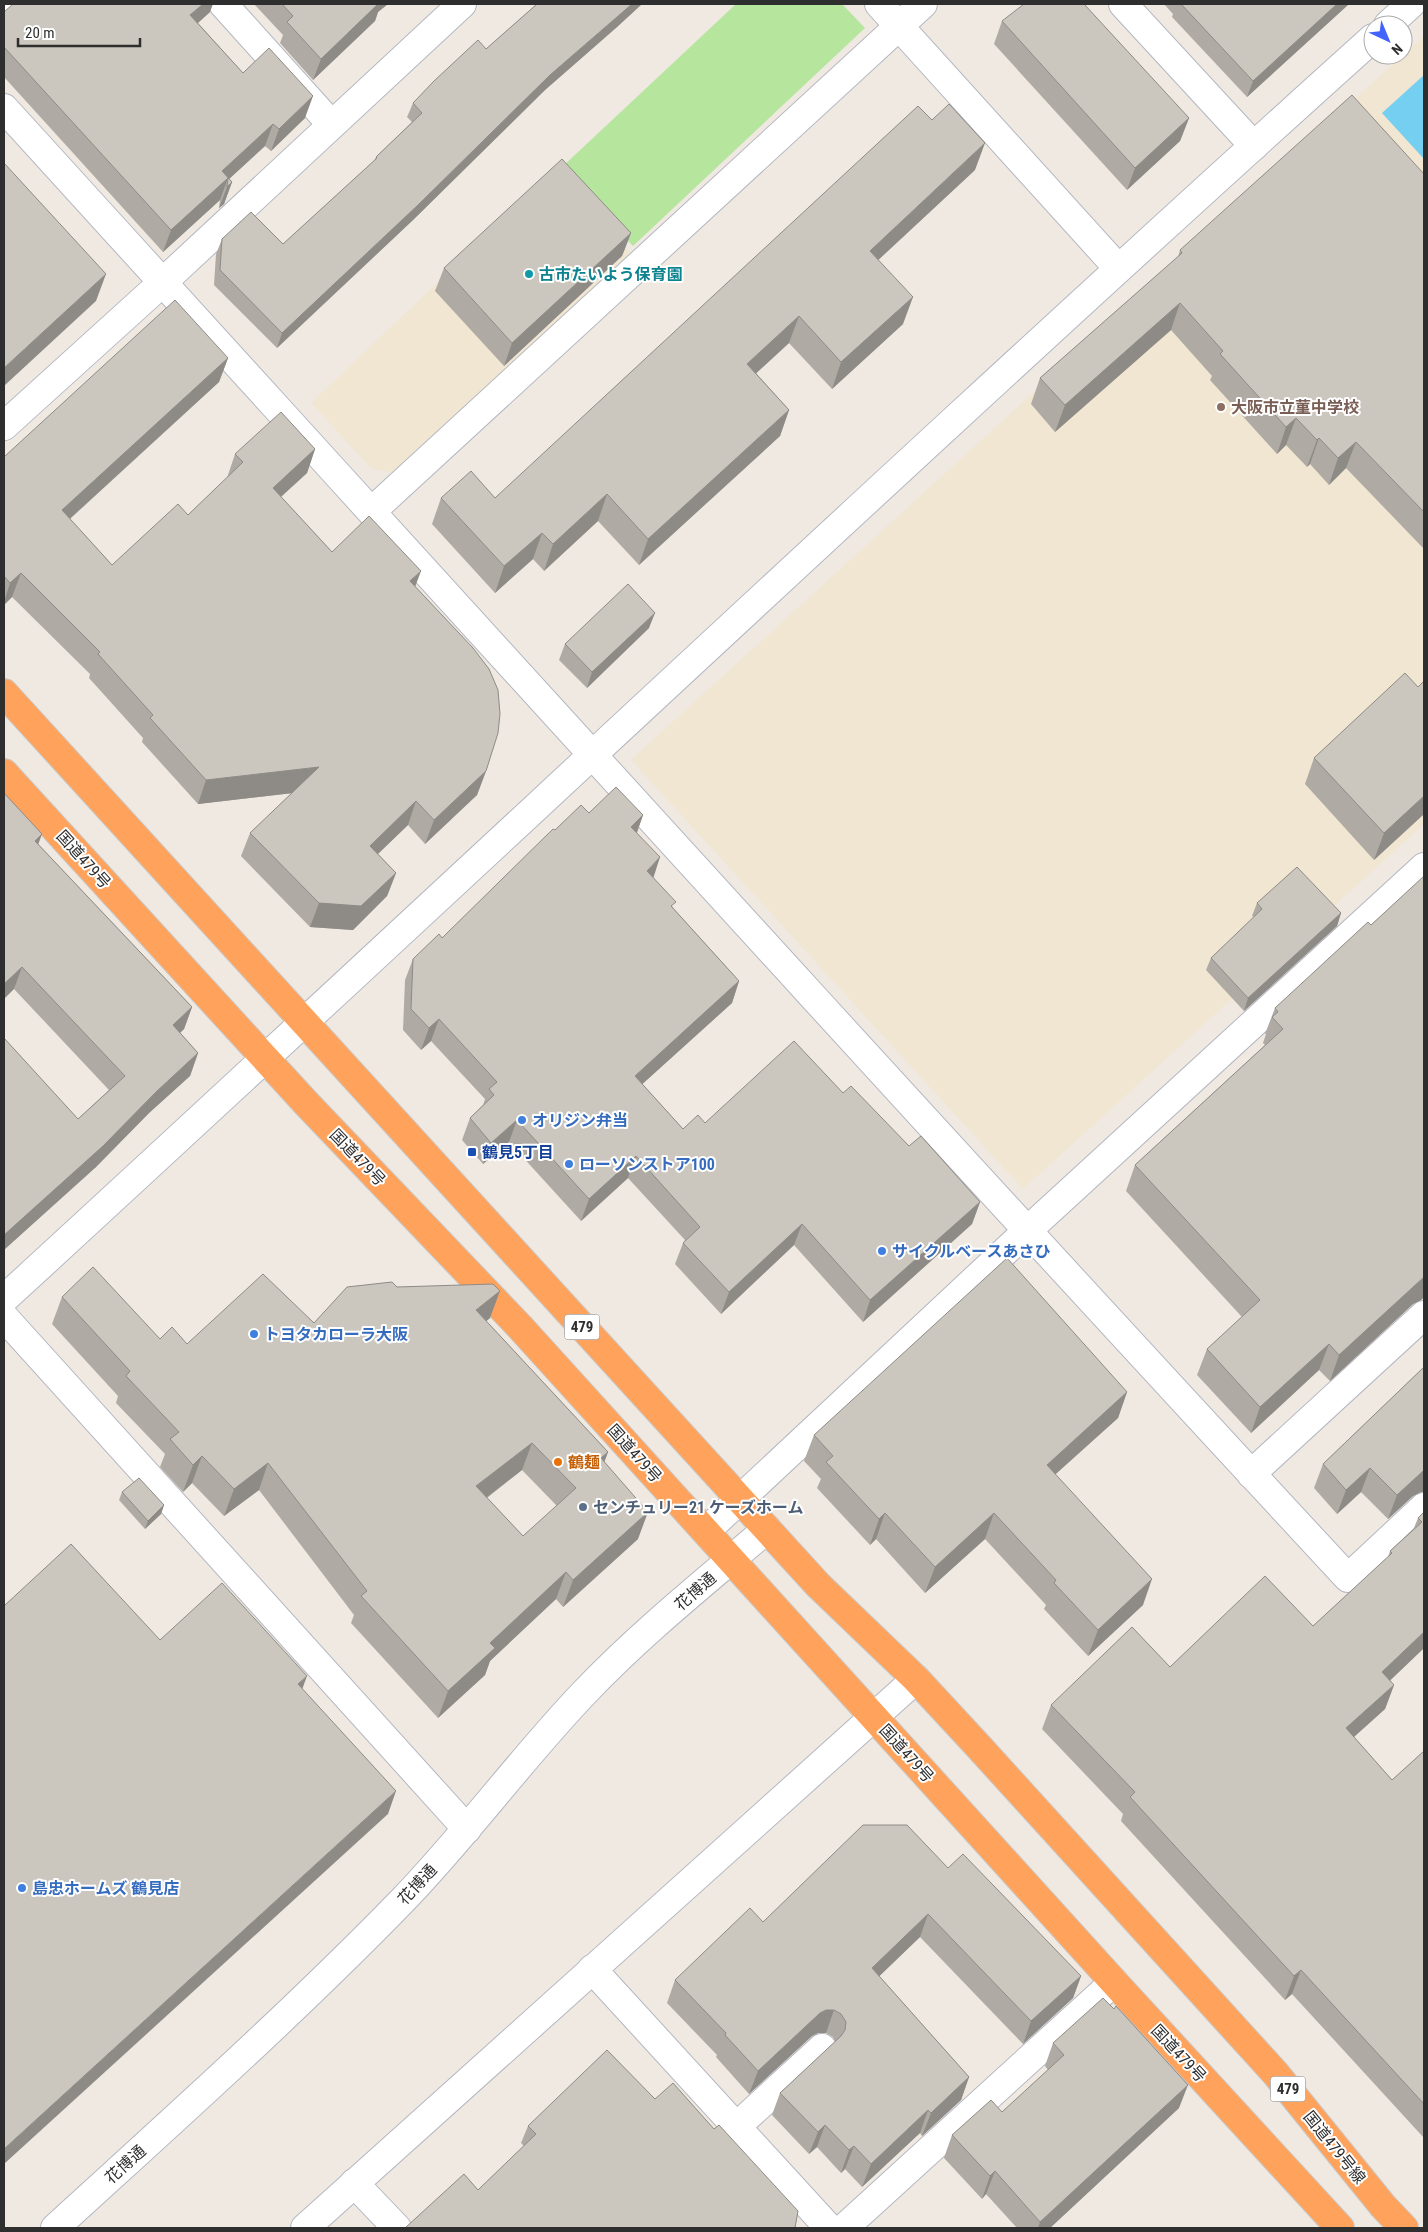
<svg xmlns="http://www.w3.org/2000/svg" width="1428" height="2232" font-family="'Roboto Condensed','Noto Sans JP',sans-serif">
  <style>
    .education { fill: #f0e6d1 }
    .green { fill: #b6e59e }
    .water { fill: #75cff0 }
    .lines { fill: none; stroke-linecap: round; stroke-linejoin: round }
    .street-casing { stroke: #b4b7c1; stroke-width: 30 }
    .secondary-casing { stroke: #b4b7c1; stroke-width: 30 }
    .highway-casing { stroke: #c9c9c9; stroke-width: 30 }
    .street { stroke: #fff; stroke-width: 28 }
    .secondary { stroke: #fff; stroke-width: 28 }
    .highway { stroke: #ffa35c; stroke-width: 28 }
    .wall { fill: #afaba4; fill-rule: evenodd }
    .shaded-wall { fill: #8e8b86 }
    .building { fill: #cbc7bf; stroke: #8e8b86; fill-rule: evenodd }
    .culture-dot { fill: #0f9aa8; stroke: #fff; stroke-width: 2 }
    .education-dot { fill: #8d6e63; stroke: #fff; stroke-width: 2 }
    .shop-dot { fill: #3f7fe0; stroke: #fff; stroke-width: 2 }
    .transit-dot { fill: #1a4fb4; stroke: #fff; stroke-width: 2 }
    .food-dot { fill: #e8710a; stroke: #fff; stroke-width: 2 }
    .service-dot { fill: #5c6f8a; stroke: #fff; stroke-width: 2 }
    .labels { text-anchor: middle; stroke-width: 4; stroke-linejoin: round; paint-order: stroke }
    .shield { fill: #fff; stroke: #6d6d6d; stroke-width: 1 }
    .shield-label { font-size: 15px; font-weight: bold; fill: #2e2e2e }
    .culture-label { font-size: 16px; font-weight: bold; fill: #0d838f; stroke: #fff; text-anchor: start }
    .education-label { font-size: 16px; font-weight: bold; fill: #785e54; stroke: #fff; text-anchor: start }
    .street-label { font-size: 16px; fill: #2e2e2e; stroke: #fff }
    .shop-label { font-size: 16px; font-weight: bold; fill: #366cbe; stroke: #fff; text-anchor: start }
    .transit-label { font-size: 16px; font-weight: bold; fill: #164399; stroke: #fff; text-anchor: start }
    .food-label { font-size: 16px; font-weight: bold; fill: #c56008; stroke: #fff; text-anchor: start }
    .service-label { font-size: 16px; font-weight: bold; fill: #4e5e75; stroke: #fff; text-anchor: start }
  </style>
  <rect width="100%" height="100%" fill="#efe9e1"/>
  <!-- education -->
  <g class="education">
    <polygon points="1424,36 1424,824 1023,1189 631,760"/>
    <polygon points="553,173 631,253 393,473 371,468 311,403"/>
  </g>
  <!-- green -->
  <polygon class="green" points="736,4 842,4 865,28 633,246 561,168"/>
  <!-- water -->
  <polygon class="water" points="1424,75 1424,159 1382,113"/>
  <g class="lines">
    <!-- street casing -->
    <g class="street-casing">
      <g id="street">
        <polyline points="223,4 331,124"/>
        <polyline points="879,4 1118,268"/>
        <polyline points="1123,4 1254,146"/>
        <polyline points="4,9 9,4"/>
        <polyline points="1388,25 1411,4"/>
        <path d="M4 108C451 599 896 1091 1348 1578L1424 1507"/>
        <polyline points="4,426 163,282 462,4"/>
        <polyline points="372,511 923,4"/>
        <path d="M4 1299C461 880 912 453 1373 38"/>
        <polyline points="4,1317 467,1829"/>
        <polyline points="1251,1474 1424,1315"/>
        <polyline points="706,1531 1028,1230 1424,867"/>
        <polyline points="592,1969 829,2228"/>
        <polyline points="736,2127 822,2048"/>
        <polyline points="354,2183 397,2228"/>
        <polyline points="844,2228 1114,1982"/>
      </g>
    </g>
    <!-- secondary casing -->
    <g class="secondary-casing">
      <g id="secondary">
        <path d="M55 2228C172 2121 291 2015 402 1901 466 1835 520 1760 584 1693 640 1634 705 1582 767 1529"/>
        <polyline points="305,2228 916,1679"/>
      </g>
    </g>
    <!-- highway casing -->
    <g class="highway-casing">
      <g id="highway">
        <polyline points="4,693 818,1585 916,1679 979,1747 1276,2074 1383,2206 1404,2228"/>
        <polyline points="4,773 306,1103 520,1327 1114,1982 1340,2228"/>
      </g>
    </g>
    <!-- street -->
    <use href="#street" class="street"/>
    <!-- secondary -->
    <use href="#secondary" class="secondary"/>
    <!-- highway -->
    <use href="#highway" class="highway"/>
  </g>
  <!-- wall -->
  <g class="wall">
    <polygon points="254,4 388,4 378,12 375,21 313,80 280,43 283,35"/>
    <polygon points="537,4 642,4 617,27 545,90 413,220 277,348 214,285 216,254 222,239 283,244 374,161 376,157 412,122 407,117 413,103 486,49"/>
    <polygon points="1164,4 1349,4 1247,97 1172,17 1173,14"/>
    <polygon points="4,12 210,12 198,23 243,73 305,118 271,151 265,146 229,179 232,182 224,204 219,208 220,200 163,252 4,77"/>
    <polygon points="1002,21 1189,118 1180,141 1127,190 994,44"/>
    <polygon points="975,170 878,260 903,324 832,389 789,343 756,373 789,410 780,436 639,565 598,521 544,571 533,559 495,593 432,524 441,498 495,498"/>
    <polygon points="1424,174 1424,549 1346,468 1329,485 1310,464 1307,467 1286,445 1277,454 1210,380 1212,376 1171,330 1055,432 1031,404 1040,378 1178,257 1180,250"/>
    <polygon points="631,233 622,256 504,366 435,291 444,268"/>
    <polygon points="228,358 219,382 70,519 112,565 188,515 227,478 235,454 315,449 307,473 281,497 332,552 415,586 486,771 477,795 425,844 408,825 378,854 396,873 387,896 353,930 310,927 241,856 250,833 292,793 198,804 142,742 143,738 89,678 90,674 12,597 4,605 4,457"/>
    <polygon points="649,628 587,688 559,660 565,644"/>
    <polygon points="1418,687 1424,814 1374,860 1305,784 1314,758"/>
    <polygon points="589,813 643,815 637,833 653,877 674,909 739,981 732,1003 642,1084 683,1129 705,1123 843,1093 980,1202 972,1224 863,1322 794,1245 721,1314 675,1264 683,1243 685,1240 628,1178 581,1221 509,1142 483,1164 462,1140 470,1118 483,1105 485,1099 431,1041 421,1050 403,1030 405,980 413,959 442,938 555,830"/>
    <polygon points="38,844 192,1007 184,1029 180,1033 198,1053 190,1076 149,1113 95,1168 78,1119 109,1090 14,989"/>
    <polygon points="1424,877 1424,1297 1421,1300 1413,1304 1330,1381 1319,1370 1251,1433 1197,1375 1207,1349 1242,1317 1126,1191 1135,1165 1265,1045 1263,1043 1266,1034 1265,1034 1275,1008 1371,925"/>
    <polygon points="1257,903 1341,913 1337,926 1244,1011 1206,970 1211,958 1254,917 1252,916"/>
    <path d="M397 1287 490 1318 486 1321 608 1452 604 1462 638 1539 563 1607 556 1599 490 1661 485 1675 438 1718 351 1623 354 1615 259 1490 224 1516 192 1483 183 1492 160 1467 165 1454 116 1403 118 1396 52 1324 62 1297 160 1339 187 1344 314 1323ZM522 1470 557 1506 523 1536 487 1498Z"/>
    <polygon points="1424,1367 1424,1492 1421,1492 1413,1496 1388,1519 1361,1492 1337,1514 1314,1488 1323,1464"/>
    <polygon points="1127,1392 1118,1418 1055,1474 1143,1605 1088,1656 1044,1609 1046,1605 985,1539 925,1593 876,1539 870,1545 817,1488 821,1479 804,1461 814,1435"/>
    <polygon points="122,1492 164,1505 161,1514 145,1529 119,1500"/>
    <polygon points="1424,1512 1424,1648 1390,1680 1394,1685 1385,1709 1354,1737 1392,1780 1424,1751 1424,2138 1292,1994 1285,2000 1121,1821 1123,1814 1042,1729 1051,1705 1170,1667 1313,1626 1388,1557 1390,1551 1414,1528 1418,1518"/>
    <polygon points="948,1868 1081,1976 1073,1998 1023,2044 920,1937 879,1976 969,2077 961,2100 922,2136 920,2133 862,2187 845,2169 841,2173 817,2147 809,2154 772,2115 780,2093 835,2042 833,2037 826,2033 818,2033 812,2036 749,2094 716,2057 717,2055 667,2003 675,1980 763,1922"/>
    <polygon points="1053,2043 1179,2108 1050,2228 1017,2228 986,2194 982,2199 944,2158 952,2135 1002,2112 1048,2070 1045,2066"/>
    <polygon points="655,2099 478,2190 524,2146 521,2143 528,2126"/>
  </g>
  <!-- shaded-wall -->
  <g class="shaded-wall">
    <polygon points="203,4 213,4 210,12 182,37 190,15"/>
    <polygon points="377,4 388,4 378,12 375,21 313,80 321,59"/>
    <polygon points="632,4 642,4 617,27 545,90 413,220 277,348 282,333 550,75"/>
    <polygon points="1337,4 1349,4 1247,97 1253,81"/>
    <polygon points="313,96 305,118 271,151 279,129"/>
    <polygon points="1189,118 1180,141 1127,190 1135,168"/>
    <polygon points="273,124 265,146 228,180 228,178 220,200 163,252 171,230 222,171"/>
    <polygon points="985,143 975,170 860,277 870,251"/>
    <polygon points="232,182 224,204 219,208 227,187"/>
    <polygon points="631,233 622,256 504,366 512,343"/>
    <polygon points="106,274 96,301 4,386 4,368"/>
    <polygon points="913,297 903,324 832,389 841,362"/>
    <polygon points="1180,303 1171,330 1055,432 1065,405"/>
    <polygon points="799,316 789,343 738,390 747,364"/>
    <polygon points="228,358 219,382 53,534 62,510"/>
    <polygon points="789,410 780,436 639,565 648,539"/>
    <polygon points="1296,418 1286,445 1277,454 1286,427"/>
    <polygon points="1319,438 1310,464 1307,467 1317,440"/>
    <polygon points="1356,442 1346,468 1329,485 1338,458"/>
    <polygon points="315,449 307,473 264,512 273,488"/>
    <polygon points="607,494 598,521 544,571 553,544"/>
    <polygon points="542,533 533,559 495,593 504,566"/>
    <polygon points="421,571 412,595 410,581"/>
    <polygon points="21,573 12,597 4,605 4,602 10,583"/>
    <polygon points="655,613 649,628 587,688 592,672"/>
    <polygon points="319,767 311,791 198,804 206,780"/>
    <polygon points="486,771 477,795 425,844 434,820"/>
    <polygon points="1424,796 1424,814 1374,860 1384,833"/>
    <polygon points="416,801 408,825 361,870 370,846"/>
    <polygon points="643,815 635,837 631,827"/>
    <polygon points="42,834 34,856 35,841"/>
    <polygon points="660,857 653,879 647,871"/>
    <polygon points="396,873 387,896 353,930 310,927 319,903"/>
    <polygon points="1341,913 1337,926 1244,1011 1248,998"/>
    <polygon points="22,967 14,989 4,999 4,984"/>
    <polygon points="739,981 732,1003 627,1098 635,1076"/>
    <polygon points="192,1007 184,1029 165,1047 173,1025"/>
    <polygon points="439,1019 431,1041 421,1050 429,1028"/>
    <polygon points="198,1053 190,1076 149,1113 95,1168 4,1250 4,1235"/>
    <polygon points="517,1120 509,1142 483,1164 491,1143"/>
    <polygon points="636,1156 628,1178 581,1221 589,1199"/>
    <polygon points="980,1202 972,1224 863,1322 870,1300"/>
    <polygon points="802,1224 794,1245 721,1314 729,1292"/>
    <polygon points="1424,1277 1424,1297 1421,1300 1413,1304 1330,1381 1339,1355"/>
    <polygon points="500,1291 490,1318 466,1338 476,1310"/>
    <polygon points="1329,1344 1319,1370 1251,1433 1260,1407"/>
    <polygon points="1127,1392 1118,1418 1037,1491 1047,1465"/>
    <polygon points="532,1443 522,1470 466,1513 476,1486"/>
    <polygon points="608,1452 598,1479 601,1458"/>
    <polygon points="202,1456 192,1483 183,1492 193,1465"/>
    <polygon points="268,1463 259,1490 224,1516 234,1489"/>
    <polygon points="1370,1468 1361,1492 1337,1514 1346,1490"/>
    <polygon points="1424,1470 1424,1492 1421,1492 1413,1496 1388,1519 1397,1495 1422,1472"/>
    <polygon points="164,1505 161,1514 145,1529 148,1521"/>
    <polygon points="648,1512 638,1539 563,1607 573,1580"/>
    <polygon points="885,1513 876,1539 870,1545 879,1519"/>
    <polygon points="994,1513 985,1539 925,1593 935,1567"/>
    <polygon points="566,1572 556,1599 490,1661 485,1675 438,1718 448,1691 490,1643"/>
    <polygon points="1152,1579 1143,1605 1088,1656 1098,1630"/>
    <polygon points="1424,1632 1424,1648 1374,1696 1382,1672"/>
    <polygon points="307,1676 299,1698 298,1684"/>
    <polygon points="1394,1685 1385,1709 1337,1752 1346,1728"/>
    <polygon points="396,1791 388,1814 4,2164 4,2149"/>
    <polygon points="928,1914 920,1937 864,1991 872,1968"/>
    <polygon points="1301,1970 1292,1994 1285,2000 1294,1976"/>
    <polygon points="1081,1976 1073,1998 1023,2044 1031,2021"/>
    <polygon points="826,2010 834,2010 826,2033 818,2033 812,2036 749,2094 758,2071 820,2013"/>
    <polygon points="969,2077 961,2100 922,2136 931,2113"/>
    <polygon points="1188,2085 1179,2108 1050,2228 1038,2228 1040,2222"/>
    <polygon points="928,2110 920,2133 862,2187 871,2164"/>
    <polygon points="825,2125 817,2147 809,2154 818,2132"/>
    <polygon points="854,2146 845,2169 841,2173 849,2150"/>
    <polygon points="995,2171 986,2194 982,2199 990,2176"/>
  </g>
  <!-- building -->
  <g class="building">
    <polygon points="13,4 203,4 190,15 243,73 269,48 313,96 279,129 273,124 222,171 232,182 227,187 228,178 171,230 4,47 4,12"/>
    <polygon points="282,4 378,4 321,59 287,22 293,16"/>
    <polygon points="537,4 632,4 550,75 418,205 282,333 220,270 222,239 251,212 283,244 377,158 376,157 422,113 413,103 434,81 478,40 486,49"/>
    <polygon points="1024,4 1084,4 1189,118 1135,168 1002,21"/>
    <polygon points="1181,4 1337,4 1253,81"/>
    <polygon points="1352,95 1424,174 1424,512 1356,442 1338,458 1319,438 1317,440 1296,418 1286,427 1220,354 1223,351 1180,303 1065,405 1040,378 1182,253 1180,250"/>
    <polygon points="949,104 985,143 870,251 913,297 841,362 799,316 747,364 789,410 648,539 607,494 553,544 542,533 504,566 441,498 471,471 495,498 918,106 932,120"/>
    <polygon points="562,159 631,233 512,343 444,268"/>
    <polygon points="4,163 106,274 4,368"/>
    <polygon points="175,300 228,358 62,510 112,565 178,504 188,515 243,462 235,454 281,412 315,449 273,488 332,552 369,516 421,571 410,581 473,648 489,669 498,690 500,714 498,733 486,771 434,820 416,801 370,846 396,873 361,906 319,903 250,833 319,767 206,780 150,718 153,715 98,654 100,652 21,573 10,583 4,576 4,457"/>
    <polygon points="628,584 655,613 592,672 565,644"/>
    <polygon points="1405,673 1418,687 1424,681 1424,796 1384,833 1314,758"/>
    <polygon points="616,787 643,815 631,827 660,857 647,871 676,902 671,906 739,981 635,1076 683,1129 698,1115 705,1123 794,1041 843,1093 851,1086 909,1146 921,1136 980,1202 870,1300 802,1224 729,1292 683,1243 700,1227 636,1156 589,1199 517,1120 491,1143 470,1118 494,1095 489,1089 497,1082 439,1019 429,1028 411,1009 413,959 439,934 442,938 553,829 555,830 581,805 589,813"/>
    <polygon points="4,793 42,834 35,841 192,1007 173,1025 198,1053 157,1091 103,1146 4,1235 4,1038 78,1119 125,1076 22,967 4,984"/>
    <polygon points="1297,867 1341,913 1248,998 1211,958 1262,909 1257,903"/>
    <polygon points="1424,876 1424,1277 1339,1355 1329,1344 1260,1407 1207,1349 1260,1300 1135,1165 1283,1029 1272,1017 1278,1012 1275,1008 1368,922 1371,925"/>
    <polygon points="1007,1258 1127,1392 1047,1465 1152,1579 1098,1630 1054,1583 1056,1580 994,1513 935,1567 885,1513 879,1519 826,1462 833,1456 814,1435"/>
    <path d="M93 1267 160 1339 172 1327 187 1344 263 1274 314 1323 347 1287 392 1282 397 1287 493 1284 500 1291 476 1310 608 1452 601 1458 648 1512 573 1580 566 1572 490 1643 495 1648 448 1691 361 1596 367 1591 268 1463 234 1489 202 1456 193 1465 170 1439 179 1432 126 1376 130 1371 62 1297ZM532 1443 576 1488 523 1536 476 1486Z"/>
    <polygon points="1424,1367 1424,1470 1422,1472 1397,1495 1370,1468 1346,1490 1323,1464"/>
    <polygon points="139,1478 164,1505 148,1521 122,1492"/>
    <polygon points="1424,1512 1424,1632 1382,1672 1394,1685 1346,1728 1392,1780 1424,1751 1424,2104 1301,1970 1294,1976 1130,1797 1135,1792 1051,1705 1132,1627 1170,1667 1265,1576 1313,1626 1392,1553 1390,1551 1422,1522 1418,1518"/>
    <polygon points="71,1544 160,1640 222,1583 307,1676 298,1684 396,1791 4,2149 4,1606"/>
    <polygon points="863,1825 907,1825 948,1868 963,1854 1081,1976 1031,2021 928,1914 872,1968 969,2077 931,2113 928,2110 871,2164 854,2146 849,2150 825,2125 818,2132 780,2093 841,2036 845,2030 846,2022 841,2014 834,2010 826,2010 820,2013 758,2071 725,2035 726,2033 675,1980 750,1908 763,1922"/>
    <polygon points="1103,1998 1114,2009 1116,2006 1188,2085 1040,2222 995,2171 990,2176 952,2135 991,2100 1002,2112 1064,2055 1053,2043"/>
    <polygon points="607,2050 655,2099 673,2083 714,2129 719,2125 798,2211 795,2228 405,2228 464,2174 478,2190 536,2134 528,2126"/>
  </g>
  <!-- markers -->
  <circle class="culture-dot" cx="529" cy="274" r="5"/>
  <circle class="education-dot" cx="1221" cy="407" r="5"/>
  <g class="shop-dot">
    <circle cx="522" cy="1120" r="5"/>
    <circle cx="569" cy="1164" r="5"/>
    <circle cx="882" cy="1251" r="5"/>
    <circle cx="254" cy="1334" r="5"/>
    <circle cx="22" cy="1888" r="5"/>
  </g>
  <rect class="transit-dot" x="467" y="1147" width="10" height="10" rx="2.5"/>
  <circle class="food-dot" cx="558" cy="1462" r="5"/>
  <circle class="service-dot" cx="583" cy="1507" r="5"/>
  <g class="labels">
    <!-- shield labels -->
    <g class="shield">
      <rect x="564.5" y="1314.5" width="35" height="25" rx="4"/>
      <rect x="1270.5" y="2076.5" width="35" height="25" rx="4"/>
    </g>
    <g class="shield-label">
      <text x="582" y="1332">479</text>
      <text x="1288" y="2094">479</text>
    </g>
    <!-- culture labels -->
    <g class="culture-label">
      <text x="539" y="280">古市たいよう保育園</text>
    </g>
    <!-- education labels -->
    <g class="education-label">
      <text x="1231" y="413">大阪市立菫中学校</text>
    </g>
    <!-- street labels -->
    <g class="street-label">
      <text transform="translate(84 859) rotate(48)" y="6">国道479号</text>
      <text transform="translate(358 1157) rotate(46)" y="6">国道479号</text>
      <text transform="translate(635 1453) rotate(48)" y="6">国道479号</text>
      <text transform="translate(695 1591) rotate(-41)" y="6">花博通</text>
      <text transform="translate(907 1753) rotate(48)" y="6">国道479号</text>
      <text transform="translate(417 1884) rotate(-47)" y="6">花博通</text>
      <text transform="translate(1179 2053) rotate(47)" y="6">国道479号</text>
      <text transform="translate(1335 2147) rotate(51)" y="6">国道479号線</text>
      <text transform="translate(125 2164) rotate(-42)" y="6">花博通</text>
    </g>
    <!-- shop labels -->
    <g class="shop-label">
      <text x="532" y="1126">オリジン弁当</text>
      <text x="579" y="1170">ローソンストア100</text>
      <text x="892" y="1257">サイクルベースあさひ</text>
      <text x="264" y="1340">トヨタカローラ大阪</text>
      <text x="32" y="1894">島忠ホームズ 鶴見店</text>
    </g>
    <!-- transit labels -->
    <g class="transit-label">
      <text x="482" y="1158">鶴見5丁目</text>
    </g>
    <!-- food labels -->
    <g class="food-label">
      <text x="568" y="1468">鶴麺</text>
    </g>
    <!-- service labels -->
    <g class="service-label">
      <text x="593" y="1513">センチュリー21 ケーズホーム</text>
    </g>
  </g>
  <!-- border -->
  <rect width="1428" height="2232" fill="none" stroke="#2e2e2e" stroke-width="10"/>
  <!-- north arrow -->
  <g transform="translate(1388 40) rotate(136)"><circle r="24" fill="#ffffff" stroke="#ababab"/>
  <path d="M0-4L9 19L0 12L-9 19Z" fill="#4264fb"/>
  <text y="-8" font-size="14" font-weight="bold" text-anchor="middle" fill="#2e2e2e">N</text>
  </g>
  <!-- scale -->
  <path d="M18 38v8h122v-8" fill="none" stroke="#2e2e2e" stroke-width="2.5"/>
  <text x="25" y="38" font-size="15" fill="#2e2e2e" stroke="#ffffff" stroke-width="4" paint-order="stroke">20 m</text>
</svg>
